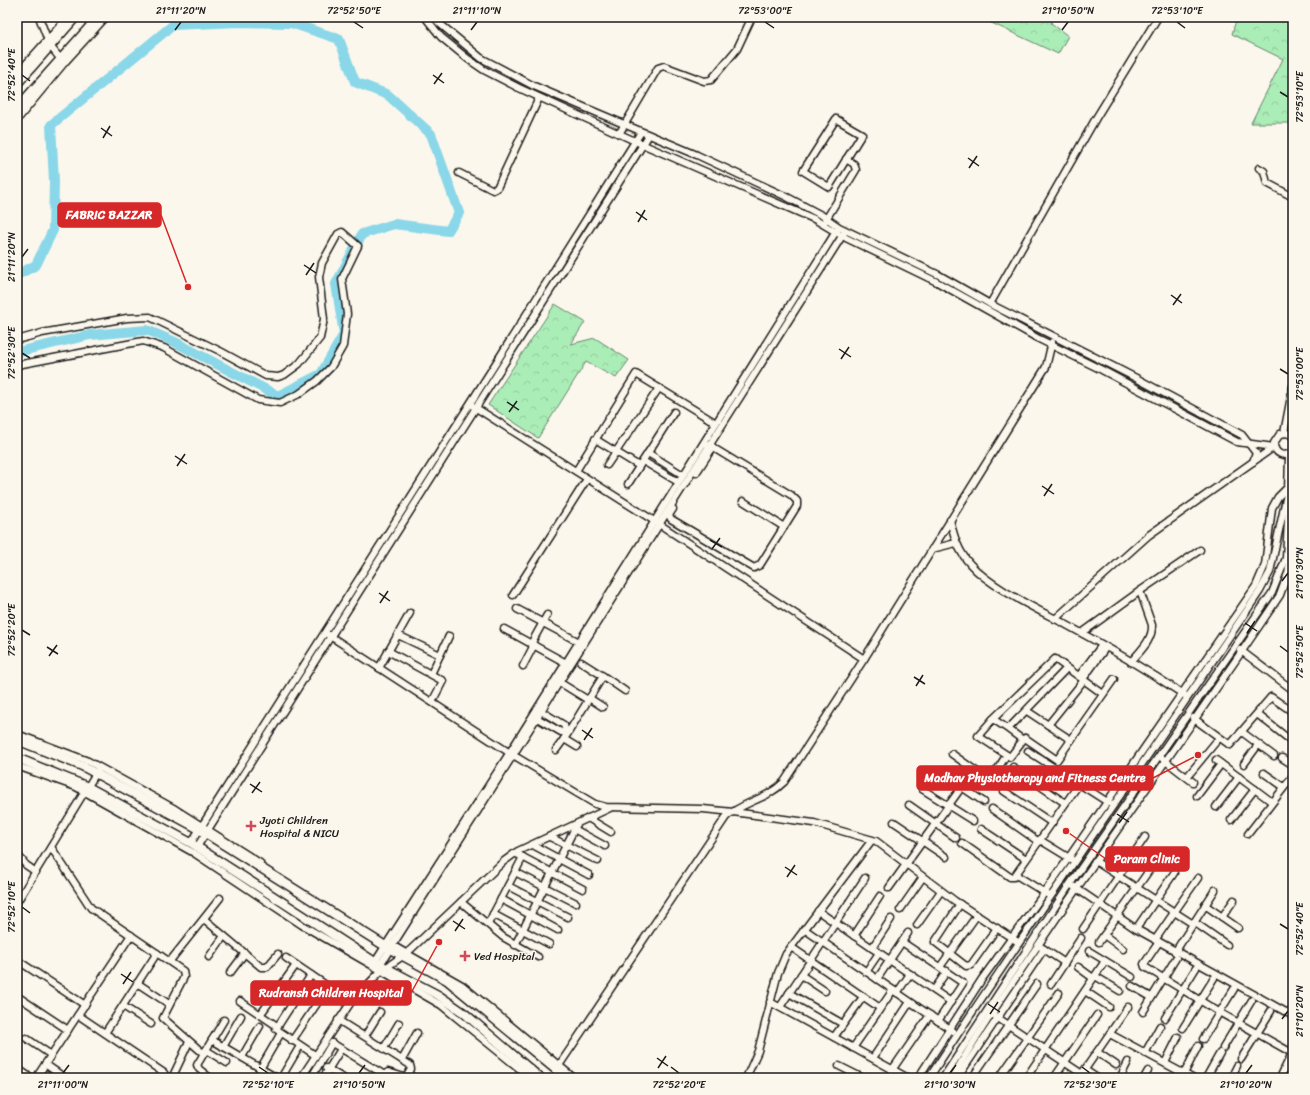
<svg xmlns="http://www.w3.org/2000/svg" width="1310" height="1095" font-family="Sriracha,sans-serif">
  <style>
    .forest { fill: url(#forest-crowns); stroke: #64846a }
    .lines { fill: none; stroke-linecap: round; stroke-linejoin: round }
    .river { stroke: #89d7e8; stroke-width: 10 }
    .minor-casing { stroke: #1c1c1c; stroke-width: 9 }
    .major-casing { stroke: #1c1c1c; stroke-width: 11 }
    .highway-casing { stroke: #1c1c1c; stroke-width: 12 }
    .minor { stroke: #fbf7ec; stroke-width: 6 }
    .major { stroke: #fbf7ec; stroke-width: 8 }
    .highway { stroke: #fbf7ec; stroke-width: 9 }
    .ticks { fill: none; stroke: #1c1c1c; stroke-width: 1.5 }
    .poi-dot { fill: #d1495b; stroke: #fbf7ec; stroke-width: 1.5 }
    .labels { text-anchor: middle; stroke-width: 3; stroke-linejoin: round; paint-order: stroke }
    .poi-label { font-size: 11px; fill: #1c1c1c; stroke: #fbf7ec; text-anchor: start }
    .leader { fill: none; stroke: #d62828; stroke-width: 1.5 }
    .callout-dot { fill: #d62828; stroke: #fbf7ec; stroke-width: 1.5 }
    .callout { fill: #d62828; stroke: #d62828; stroke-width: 1.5 }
    .callout-label { font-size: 12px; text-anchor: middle; font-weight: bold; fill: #fff }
    .neatline { fill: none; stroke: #1c1c1c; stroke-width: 1.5 }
    .ticks-label { font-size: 10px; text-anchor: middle; fill: #1c1c1c }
  </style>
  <defs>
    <pattern id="forest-crowns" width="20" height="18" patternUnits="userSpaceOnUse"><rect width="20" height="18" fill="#abedb7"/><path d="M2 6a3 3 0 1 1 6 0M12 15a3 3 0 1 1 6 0" fill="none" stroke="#93cb9d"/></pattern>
  </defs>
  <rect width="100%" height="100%" fill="#fbf7ec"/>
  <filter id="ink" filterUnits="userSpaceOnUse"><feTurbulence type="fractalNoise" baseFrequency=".025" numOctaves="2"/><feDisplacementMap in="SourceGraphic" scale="8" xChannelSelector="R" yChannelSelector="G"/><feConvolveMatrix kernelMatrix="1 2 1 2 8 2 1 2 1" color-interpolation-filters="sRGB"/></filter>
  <g filter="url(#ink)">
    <!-- forest -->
    <g class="forest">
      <polygon points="984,17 1054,17 1051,23 1068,36 1058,54 983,19"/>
      <polygon points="1237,17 1293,17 1293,123 1251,123 1283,59 1232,34"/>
      <polygon points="555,304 585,322 571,344 595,338 629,360 616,378 586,362 538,438 488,405"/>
    </g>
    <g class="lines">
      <!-- river -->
      <g class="river">
        <polyline points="17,275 36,265 53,230 54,181 51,125 173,25"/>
        <polyline points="17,352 90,335 147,330 173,341 278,396 321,374 344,334 336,284 362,234 394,224 448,231 459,213 431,134 388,95 355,82 339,39 291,23 239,22 173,25 178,17"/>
      </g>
      <!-- minor casing -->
      <g class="minor-casing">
        <g id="minor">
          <polyline points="39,17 50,46 63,62"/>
          <polyline points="425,17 441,37 468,59 484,70 519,88 635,141 814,219 846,238 937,282 1039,339 1102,370 1237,442 1274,447"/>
          <polyline points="434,17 439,23 481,58 534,86 697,155 787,197 823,216 839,227 939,275 990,304 1136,378 1242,435 1256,453 1253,462"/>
          <polyline points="17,74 68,17"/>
          <polygon points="836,119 862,134 829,187 803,171"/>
          <polyline points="17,120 65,62 106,17"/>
          <polyline points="619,134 658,68 664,66 704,81 711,80 737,49 752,17"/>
          <polyline points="1259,168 1264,171 1267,183 1293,197"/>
          <polyline points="459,173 493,190 497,188 539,98"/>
          <polyline points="825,221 856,170 854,164 846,159"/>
          <polyline points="990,304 1096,118 1158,17"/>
          <polyline points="17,340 42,333 127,318 150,317 220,351 266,376 278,377 284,375 299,364 320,338 324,319 319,277 322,263 338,234 342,232 358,246 342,279 347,314 343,346 331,367 317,381 299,394 280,403 258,400 164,348 143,341 17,365"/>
          <polyline points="473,406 659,524 864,659"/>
          <polyline points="1284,433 1293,386"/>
          <path d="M1293 436 1287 433 1280 434 1274 443C1274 454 1284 458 1293 452"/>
          <polyline points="595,439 639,466"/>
          <polyline points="648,453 683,475"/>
          <polyline points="643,461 678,482"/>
          <polyline points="607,465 659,388"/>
          <polyline points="576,471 636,374 716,423"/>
          <polyline points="696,473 713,447"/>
          <polyline points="628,484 674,412"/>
          <polyline points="743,501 784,527"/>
          <polyline points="673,509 669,515 671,519 754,568 760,565 797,506 797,501 791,495 707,444"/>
          <path d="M950 520C954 536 958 551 970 564 990 587 1037 609 1065 624 1106 646 1147 670 1186 696"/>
          <polyline points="932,549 956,543"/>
          <polyline points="513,595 587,479"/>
          <polyline points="517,609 579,642"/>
          <polyline points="1055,619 1149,535 1274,447"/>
          <polyline points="504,629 566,663"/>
          <polyline points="1082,633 1140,591 1200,550"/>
          <polyline points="327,634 513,755 595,804 606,807 703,809 733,812 814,823 876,841 955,901 1018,942"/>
          <polyline points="398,635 440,655"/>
          <polyline points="531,644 547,615"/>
          <polyline points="1240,650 1293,690"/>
          <polyline points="388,651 443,681 432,702"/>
          <path d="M1131 662C1140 651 1153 640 1152 625L1140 591"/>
          <polyline points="523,666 534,645"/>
          <polyline points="379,668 410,613"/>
          <polyline points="431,674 449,636"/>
          <polyline points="603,676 625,691"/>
          <polyline points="1079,676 1102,645"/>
          <polyline points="1083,679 1106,647"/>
          <polyline points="559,682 588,700"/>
          <polyline points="589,698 603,707"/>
          <polyline points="541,711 564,725 566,732"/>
          <polyline points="1027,711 1071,740"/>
          <polyline points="1257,714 1290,740"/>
          <polyline points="537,718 561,732 568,733 603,676 581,662"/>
          <polyline points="1193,718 1230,745 1271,697 1293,712"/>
          <polyline points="993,719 1055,659 1103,694"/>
          <polyline points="1048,725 1084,680"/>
          <polyline points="1008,729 1023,740 1010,757 978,736 993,719 1008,729 1067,668"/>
          <polyline points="1242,732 1274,756"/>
          <polyline points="568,733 564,739 577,747"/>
          <polyline points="17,734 88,761 175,809 260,863"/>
          <polyline points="1023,740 1025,738 1057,760 1114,679"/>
          <polyline points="556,750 564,739"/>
          <polyline points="1028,751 1109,803"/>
          <polyline points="952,754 997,786"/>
          <polyline points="1282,758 1293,765"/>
          <polyline points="1163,759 1193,782"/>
          <polyline points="1216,760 1272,802"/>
          <polyline points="1244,764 1258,745"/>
          <polyline points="17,766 76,787 194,853 302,925 441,1005 531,1078"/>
          <polyline points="1013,767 1065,803"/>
          <polyline points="938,771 984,802"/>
          <polyline points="1264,773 1284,787"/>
          <polyline points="1187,777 1219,738"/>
          <polyline points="990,781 1004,759"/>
          <polyline points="922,789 973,821"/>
          <polyline points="1004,791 1052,823"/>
          <polyline points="1197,796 1221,764"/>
          <polyline points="909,805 956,838"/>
          <polyline points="1216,807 1239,777"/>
          <polyline points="992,809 1039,842"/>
          <polyline points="588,818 611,832"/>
          <polyline points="1231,820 1255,789"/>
          <polyline points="894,822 946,857"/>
          <polyline points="574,829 605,846"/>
          <polyline points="981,829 1026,859"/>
          <polyline points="1248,834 1293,776"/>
          <polyline points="550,837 598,861"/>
          <polyline points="1040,840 1071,859"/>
          <polyline points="191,843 494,366 641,132"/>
          <polyline points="962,843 1010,877 1014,877 1079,784"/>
          <polyline points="533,845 589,875"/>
          <polyline points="51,847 91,908 183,971 184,977 163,1018 203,1053"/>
          <polyline points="197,847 649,135"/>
          <polyline points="515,853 583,889"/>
          <polyline points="17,854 26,865 36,872"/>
          <polyline points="1095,861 1193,924"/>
          <polyline points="515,872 576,903"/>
          <polyline points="1016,875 1047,894"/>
          <polyline points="508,886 568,917"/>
          <polyline points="1073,886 1136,929 1293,1016"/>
          <polyline points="889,888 974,770"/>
          <polyline points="501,899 558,930"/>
          <polyline points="17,902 98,770"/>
          <polyline points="461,902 503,937 538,957"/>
          <polyline points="960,904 935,942 966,966 971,965 997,928"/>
          <polyline points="1205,905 1238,928"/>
          <polyline points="900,910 923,877"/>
          <polyline points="818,911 951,1002"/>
          <polyline points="493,914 549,944"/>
          <polyline points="1222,917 1234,900"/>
          <polyline points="204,919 261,967 267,967 278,954"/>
          <polyline points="1194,922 1227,945"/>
          <polyline points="488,924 523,857"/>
          <polyline points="917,925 941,891"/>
          <polyline points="804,929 953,1031"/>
          <polyline points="1083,929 1145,837"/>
          <polyline points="1136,929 1174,873"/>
          <polyline points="1104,935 1123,949"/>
          <polyline points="854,936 880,896"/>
          <polyline points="1155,940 1198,878"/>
          <polyline points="902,942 963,983 938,1021"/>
          <polyline points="1099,942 1162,852"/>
          <polyline points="1159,942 1144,964 1145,967 1219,1012 1292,1053"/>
          <polyline points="390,944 462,985 574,1078"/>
          <polyline points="515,945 577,824"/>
          <polyline points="791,947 880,1008"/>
          <polyline points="1041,947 1065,963"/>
          <polyline points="872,948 891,919"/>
          <polyline points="1089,951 1132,977"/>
          <polyline points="1175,952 1215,890"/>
          <polyline points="209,957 224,936"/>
          <polyline points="286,958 351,1002"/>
          <polyline points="17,960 85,1005"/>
          <polyline points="170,961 220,898"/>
          <polyline points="375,962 510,752 837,230"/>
          <polyline points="380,965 844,233"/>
          <polyline points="940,967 977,915"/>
          <polyline points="1078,967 1093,978"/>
          <polyline points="866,972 879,953"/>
          <polyline points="230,973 245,953"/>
          <polyline points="311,975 276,1029 315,1055"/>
          <polyline points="801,975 825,991"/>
          <polyline points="1095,976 1120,991"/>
          <polyline points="877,979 908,933"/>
          <polyline points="137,983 169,1004"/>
          <polyline points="1051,984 1081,938"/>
          <polyline points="1132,986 1151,997"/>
          <polyline points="934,990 947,971"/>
          <polyline points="1085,991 1109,1007"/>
          <polyline points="789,993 843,1024"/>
          <polyline points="897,993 910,974"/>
          <polyline points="17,996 68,1030"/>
          <polyline points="240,1001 277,1026"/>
          <polyline points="770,1002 908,1078"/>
          <polyline points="123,1006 151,1024"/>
          <polyline points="780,1007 865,878"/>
          <polyline points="1143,1012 1176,958"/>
          <polyline points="78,1015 164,1073 166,1078"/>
          <polyline points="260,1015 296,965"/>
          <polyline points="995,1016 1082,1074"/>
          <polyline points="1165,1018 1196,968"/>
          <polyline points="338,1020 410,1065 411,1069 406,1078"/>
          <polyline points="1183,1028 1214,978"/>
          <polyline points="105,1033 157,953"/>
          <polyline points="1110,1034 1192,1078"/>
          <polyline points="365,1036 380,1012"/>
          <polyline points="834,1037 863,997"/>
          <polyline points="26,1038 51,1055"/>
          <polyline points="1203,1039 1234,989"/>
          <polyline points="212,1040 277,1078"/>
          <polyline points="292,1041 328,987"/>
          <polyline points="223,1047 241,1016"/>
          <polyline points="384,1048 399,1023"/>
          <polyline points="853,1048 893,990"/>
          <polyline points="1223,1048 1252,1000"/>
          <polyline points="206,1050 227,1063"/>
          <polyline points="1097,1052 1116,1065"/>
          <polyline points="1145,1053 1160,1026"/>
          <polyline points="242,1057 260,1026"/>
          <polyline points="873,1058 910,1002"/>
          <polyline points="1241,1059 1271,1011"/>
          <polyline points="402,1060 417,1033"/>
          <polyline points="1165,1063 1178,1037"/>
          <polyline points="45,1064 65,1078"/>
          <polyline points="839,1066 863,1078"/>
          <polyline points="17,1068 31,1078"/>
          <polyline points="326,1068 343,1078"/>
          <polyline points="260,1069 281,1033"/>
          <path d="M556 1070 726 817C744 801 766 800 784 782L864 659 1046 367 1052 342"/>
          <polyline points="892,1070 930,1015"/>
          <polyline points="1085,1070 1097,1078"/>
          <polyline points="960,1074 1044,949"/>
          <polyline points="1184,1074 1198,1046"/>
          <polyline points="36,1078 131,935"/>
          <polyline points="172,1078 189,1042"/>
          <polyline points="210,1078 199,1069 197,1065 224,1020"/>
          <polyline points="281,1078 300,1046"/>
          <polyline points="301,1078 351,1002 381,971 407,953 503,862 518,851 610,808"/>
          <polyline points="311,1078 332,1043 383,1074"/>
          <polyline points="323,1078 341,1049"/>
          <polyline points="380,1078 388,1072 407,1078"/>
          <polyline points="746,1078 758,1051 778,973 786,954 872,840"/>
          <polyline points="918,1078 982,979 1045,892 1256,586 1265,565 1272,508 1278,497 1288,487"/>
          <path d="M929 1078C1036 913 1151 754 1260 591L1270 572 1287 494"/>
          <polyline points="943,1078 1070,884 1272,593 1286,558 1289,501 1288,491 1289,455"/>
          <path d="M952 1078C979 1031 1010 986 1041 941 1119 825 1202 712 1280 595L1288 573 1293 545"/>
          <polyline points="972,1078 1037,984"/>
          <polyline points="999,1078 1059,993"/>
          <polyline points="1026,1078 1105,961"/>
          <polyline points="1054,1078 1097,1015"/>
          <polyline points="1079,1078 1128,1007"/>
          <polyline points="1120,1078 1128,1062"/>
          <polyline points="1144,1078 1148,1071"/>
          <polyline points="1206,1078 1220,1053"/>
          <polyline points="1231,1078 1237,1066"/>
          <polyline points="1280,1078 1293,1051"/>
        </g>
      </g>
      <!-- major casing -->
      <g class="major-casing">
        <g id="major">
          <polyline points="17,740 82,766 199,829 390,949 447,980 566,1078"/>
          <polyline points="17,758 88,787 191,843 375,962 438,995 464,1013 540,1078"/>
        </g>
      </g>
      <!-- highway casing -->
      <g class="highway-casing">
        <g id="highway">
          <polyline points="17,83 75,17"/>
          <polyline points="17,109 99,17"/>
        </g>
      </g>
      <!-- minor -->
      <use href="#minor" class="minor"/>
      <!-- major -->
      <use href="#major" class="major"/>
      <!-- highway -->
      <use href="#highway" class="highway"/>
    </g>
  </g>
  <!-- ticks -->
  <path class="ticks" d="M354 22 363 28M765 22 774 28M1177 22 1185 28M175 30 181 22M471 30 477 22M1062 30 1068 22M22 75 30 81M433 75 444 83M434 84 442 73M1280 92 1288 97M101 128 112 136M103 138 110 126M968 158 979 166M969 168 977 156M636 212 647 220M638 222 645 210M22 257 28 249M304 265 316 273M306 275 314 263M1171 295 1182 303M1173 305 1181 294M839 349 851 357M22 353 30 358M841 359 849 347M1280 369 1288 374M507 402 519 410M509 412 517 401M175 456 187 464M177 466 185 454M1042 486 1054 494M1044 496 1052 484M710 540 722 547M712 549 720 538M1282 581 1288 573M379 593 390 601M380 603 388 591M1245 623 1257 631M22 630 30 635M1247 633 1255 621M1280 646 1288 652M47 647 58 654M49 656 57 645M914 677 925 684M916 686 923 675M582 730 593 738M584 740 592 728M250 784 262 792M252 793 260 782M1117 814 1129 822M1119 823 1127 812M785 867 797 875M787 877 795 865M22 907 30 913M453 921 465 929M1280 924 1288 929M455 931 463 919M121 974 133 982M123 984 131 972M988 1004 1000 1012M990 1014 998 1002M1282 1019 1288 1011M657 1058 668 1066M259 1067 268 1073M671 1067 679 1073M1082 1067 1090 1073M658 1068 666 1056M63 1073 69 1065M359 1073 365 1065M950 1073 956 1065M1246 1073 1252 1065"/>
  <!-- markers -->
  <g class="poi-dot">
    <path d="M249 820h4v4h4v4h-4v4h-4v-4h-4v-4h4z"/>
    <path d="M463 950h4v4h4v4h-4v4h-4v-4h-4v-4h4z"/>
  </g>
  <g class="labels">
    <!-- poi labels -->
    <g class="poi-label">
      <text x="260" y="824">Jyoti Children<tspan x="260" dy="13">Hospital &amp; NICU</tspan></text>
      <text x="474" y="960">Ved Hospital</text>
    </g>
  </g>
  <!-- callouts -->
  <path class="leader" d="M188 287L161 215M1198 755L1153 778M1066 831L1106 859M439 942L411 993"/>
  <g class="callout-dot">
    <circle cx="188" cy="287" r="4"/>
    <circle cx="1198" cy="755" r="4"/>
    <circle cx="1066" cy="831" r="4"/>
    <circle cx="439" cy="942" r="4"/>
  </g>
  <g class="callout">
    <rect x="58" y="203" width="103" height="24" rx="4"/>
    <rect x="917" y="766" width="236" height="24" rx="4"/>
    <rect x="1106" y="847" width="83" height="24" rx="4"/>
    <rect x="251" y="981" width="160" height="24" rx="4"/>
  </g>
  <g class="callout-label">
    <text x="109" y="219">FABRIC BAZZAR</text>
    <text x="1035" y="782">Madhav Physiotherapy and Fitness Centre</text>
    <text x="1147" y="863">Param Clinic</text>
    <text x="331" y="997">Rudransh Children Hospital</text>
  </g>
  <!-- margin -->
  <rect width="1310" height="1095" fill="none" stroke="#fbf7ec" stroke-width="44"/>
  <rect x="22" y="22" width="1266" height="1051" class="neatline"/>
  <g class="ticks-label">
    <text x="181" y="14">21°11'20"N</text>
    <text x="354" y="14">72°52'50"E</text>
    <text x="477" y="14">21°11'10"N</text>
    <text x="765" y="14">72°53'00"E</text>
    <text x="1068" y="14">21°10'50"N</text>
    <text x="1177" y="14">72°53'10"E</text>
    <text transform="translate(11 75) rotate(-90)" y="4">72°52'40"E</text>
    <text transform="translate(1299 97) rotate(-90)" y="4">72°53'10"E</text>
    <text transform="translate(11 257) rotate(-90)" y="4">21°11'20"N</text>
    <text transform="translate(11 353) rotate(-90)" y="4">72°52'30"E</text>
    <text transform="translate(1299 374) rotate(-90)" y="4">72°53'00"E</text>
    <text transform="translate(1299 573) rotate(-90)" y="4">21°10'30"N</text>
    <text transform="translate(11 630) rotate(-90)" y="4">72°52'20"E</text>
    <text transform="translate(1299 652) rotate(-90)" y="4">72°52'50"E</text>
    <text transform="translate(11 907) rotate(-90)" y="4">72°52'10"E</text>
    <text transform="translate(1299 929) rotate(-90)" y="4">72°52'40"E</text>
    <text transform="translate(1299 1011) rotate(-90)" y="4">21°10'20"N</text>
    <text x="63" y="1088">21°11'00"N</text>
    <text x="268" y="1088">72°52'10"E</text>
    <text x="359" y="1088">21°10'50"N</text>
    <text x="679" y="1088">72°52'20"E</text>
    <text x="950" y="1088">21°10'30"N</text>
    <text x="1090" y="1088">72°52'30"E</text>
    <text x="1246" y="1088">21°10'20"N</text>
  </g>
</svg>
